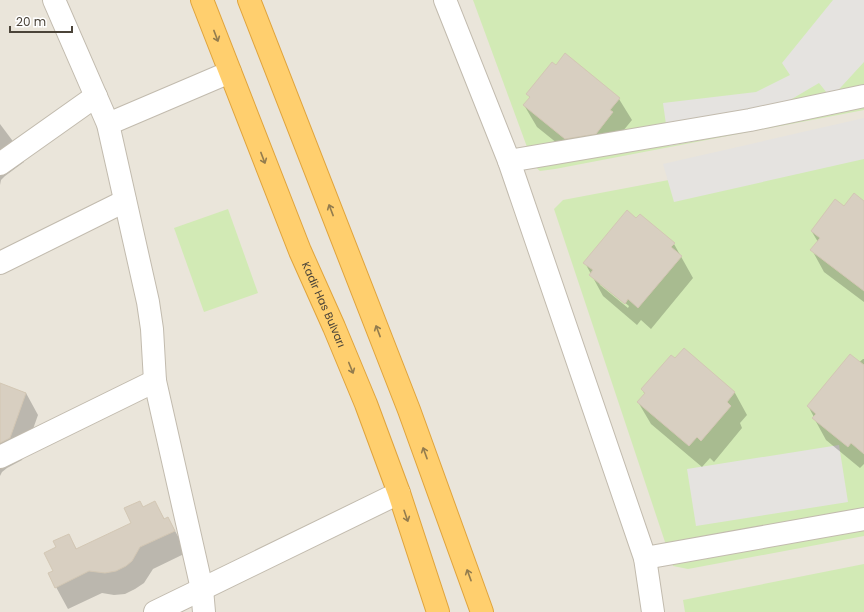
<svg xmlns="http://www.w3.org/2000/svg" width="864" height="612" font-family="Poppins,sans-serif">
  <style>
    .residential { fill: #eae5da }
    .green { fill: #d2eab5 }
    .parking { fill: #e5e3e0 }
    .shadow { fill: #0003; fill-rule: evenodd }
    .building { fill: #d8cfc1; stroke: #d3c7b4 }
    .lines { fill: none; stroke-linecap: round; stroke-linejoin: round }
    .street-casing { stroke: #c2bbae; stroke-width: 24 }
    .highway-casing { stroke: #e0a43c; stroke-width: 24 }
    .street { stroke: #fff; stroke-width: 22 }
    .highway { stroke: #ffcf6e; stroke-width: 22 }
    .oneway { stroke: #937c4e }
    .labels { text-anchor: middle; stroke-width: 3; stroke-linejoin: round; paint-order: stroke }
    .street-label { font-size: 11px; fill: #4b4439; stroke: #fff }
  </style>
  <rect width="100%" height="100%" fill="#f6f3ec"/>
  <!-- residential -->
  <rect class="residential" x="0" y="0" width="864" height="612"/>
  <!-- green -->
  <g class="green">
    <polygon points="473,0 864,0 864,110 555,169 540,171 534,166"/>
    <polygon points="864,143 864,536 688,569 673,566 554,209 563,200"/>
    <polygon points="228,209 258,293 204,312 174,228"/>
    <polygon points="864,564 864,612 685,612 683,600"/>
  </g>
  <!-- parking -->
  <g class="parking">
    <polygon points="833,0 864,0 864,62 831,98 819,83 785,103 785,124 669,146 663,103 756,92 790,75 782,63"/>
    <polygon points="864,118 864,159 674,202 663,164"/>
    <polygon points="839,445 848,502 696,526 687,469"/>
  </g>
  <!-- shadow -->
  <g class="shadow">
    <polygon points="528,94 619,99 632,120 623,131 578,160 537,127 524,105 530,98"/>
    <polygon points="0,124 12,140 24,162 5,176 1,180 0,185"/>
    <polygon points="864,203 864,302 824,272 812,250 818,242 812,232 845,207"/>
    <path d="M636 220 674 244 693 278 651 329 641 320 637 325 603 296 585 263ZM598 281 629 306 628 308 600 285Z"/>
    <polygon points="684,350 735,393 747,415 740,423 742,428 714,462 710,458 702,467 651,424 638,402 645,395 642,389 675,360"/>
    <polygon points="863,359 864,359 864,464 860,468 826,440 814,418 814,417 808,406"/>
    <polygon points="0,384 26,393 38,415 22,460 7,468 2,472 0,476"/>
    <polygon points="155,502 165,520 168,518 180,540 186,553 153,569 144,583 135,589 125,594 114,595 102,593 68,609 56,587 54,572 57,548 69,535 77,550 132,524 143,508"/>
  </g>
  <!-- building -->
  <g class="building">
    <polygon points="565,53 620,98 610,110 613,112 596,134 565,139 523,105 530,97 526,94 552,62 556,65"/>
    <polygon points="854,193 864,201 864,291 810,250 820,238 811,231 835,199 844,206"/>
    <polygon points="627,210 636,218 640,214 675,243 671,247 682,256 638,308 628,299 625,304 589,275 593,270 583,263"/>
    <polygon points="684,348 735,392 727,402 731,406 701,441 697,437 689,446 637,402 645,393 641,389 671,355 675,358"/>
    <polygon points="850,354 864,365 864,454 851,443 848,447 812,418 816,414 807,406"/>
    <polygon points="0,383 26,393 10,438 0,443"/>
    <polygon points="140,501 143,507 155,501 164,519 168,517 175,531 140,547 132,561 126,566 116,571 105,573 89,571 55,588 48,573 53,571 44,553 56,547 53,541 69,534 76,549 131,523 124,508"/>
  </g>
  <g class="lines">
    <!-- street casing -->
    <g class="street-casing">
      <g id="street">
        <polyline points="54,0 108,124 148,302 152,329 155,381 202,589 204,612"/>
        <polyline points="445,0 509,161 645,558 653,612"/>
        <polyline points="108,124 230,72"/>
        <polyline points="509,161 750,120 864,96"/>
        <polyline points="0,164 96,96"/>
        <polyline points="0,263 125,201"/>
        <polyline points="0,457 155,381"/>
        <polyline points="645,558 864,519"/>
        <polyline points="155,612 399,493"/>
      </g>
    </g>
    <!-- highway casing -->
    <g class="highway-casing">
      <g id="highway">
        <path id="s1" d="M202 0 300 251 334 327 366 404 399 493 438 612"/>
        <polyline points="249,0 409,410 482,612"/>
      </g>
    </g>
    <!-- street -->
    <use href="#street" class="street"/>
    <!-- highway -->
    <use href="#highway" class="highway"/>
  </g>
  <!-- one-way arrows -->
  <defs><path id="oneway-shaft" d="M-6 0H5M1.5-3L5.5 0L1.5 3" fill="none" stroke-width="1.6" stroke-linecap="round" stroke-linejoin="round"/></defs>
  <g class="oneway">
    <use href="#oneway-shaft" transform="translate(216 36) rotate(69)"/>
    <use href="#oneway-shaft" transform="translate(263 158) rotate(69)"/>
    <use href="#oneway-shaft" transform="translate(331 210) rotate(-111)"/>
    <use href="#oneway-shaft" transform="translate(378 331) rotate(-111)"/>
    <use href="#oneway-shaft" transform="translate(351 368) rotate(68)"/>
    <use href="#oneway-shaft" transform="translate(425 453) rotate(-110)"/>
    <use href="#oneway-shaft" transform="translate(406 516) rotate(71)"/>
    <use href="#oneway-shaft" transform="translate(469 575) rotate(-110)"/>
  </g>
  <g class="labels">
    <!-- street labels -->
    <g class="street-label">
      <text dy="4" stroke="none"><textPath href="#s1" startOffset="328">Kadir Has Bulvarı</textPath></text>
    </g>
  </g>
  <!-- scale -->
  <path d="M10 26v6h62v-6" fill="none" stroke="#4b4439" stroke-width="2"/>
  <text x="16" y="26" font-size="12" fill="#4b4439" stroke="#ffffff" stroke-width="3" paint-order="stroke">20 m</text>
</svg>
